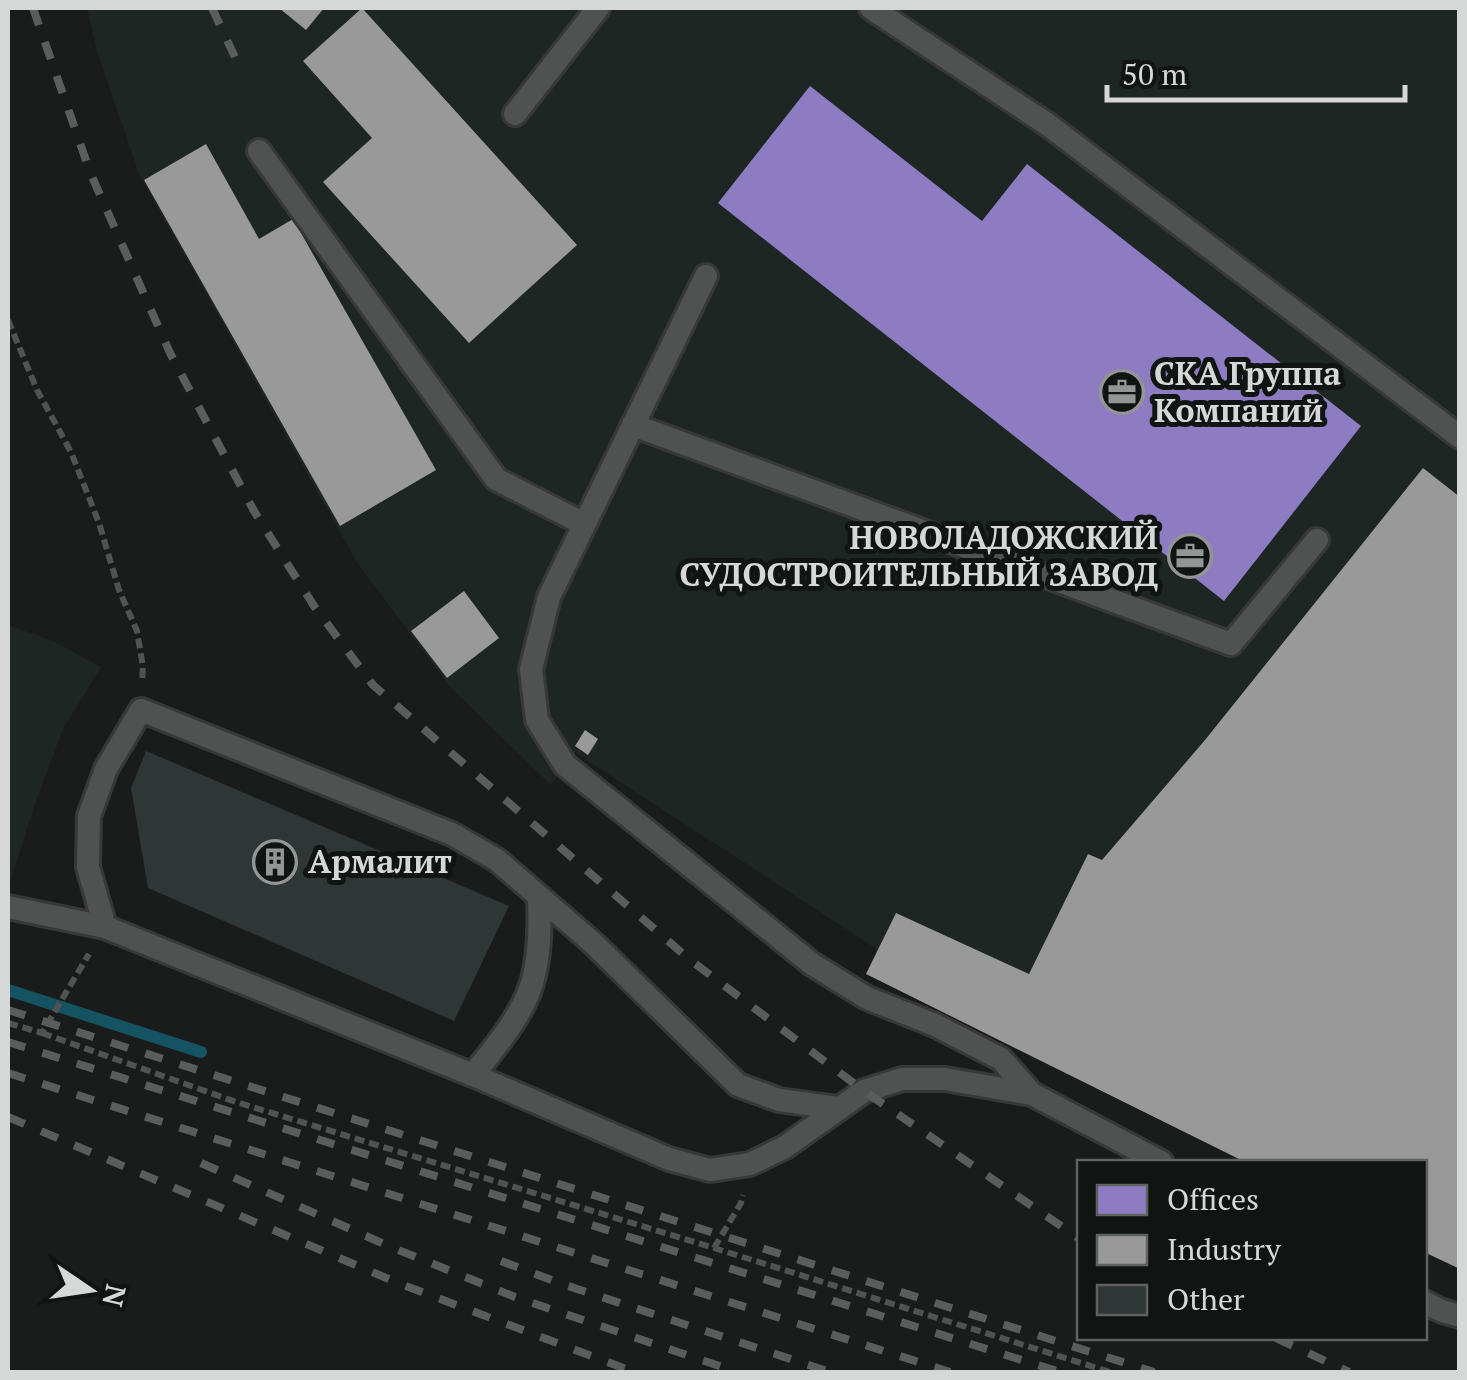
<svg xmlns="http://www.w3.org/2000/svg" width="1467" height="1380" font-family="'PT Serif',serif">
  <style>
    .built { fill: #1d2623 }
    .offices { fill: #8e7cc3 }
    .industry { fill: #999 }
    .lines { fill: none; stroke-linecap: round; stroke-linejoin: round }
    .stream { stroke: #155362; stroke-width: 12 }
    .building { fill: #2e3636 }
    .service-casing { stroke: #373837; stroke-width: 28 }
    .path { stroke: #515252; stroke-width: 6; stroke-dasharray: 10 5; stroke-linecap: butt }
    .service { stroke: #505251; stroke-width: 22 }
    .rail { stroke: #5b5d5c; stroke-width: 8; stroke-dasharray: 18 18; stroke-linecap: butt }
    .labels { text-anchor: middle; stroke-width: 10; stroke-linejoin: round; paint-order: stroke }
    .poi-label { font-size: 32px; font-weight: bold; fill: #d5d8d7; stroke: #101412; text-anchor: start }
  </style>
  <rect width="100%" height="100%" fill="#1a1c1b"/>
  <!-- built -->
  <g class="built">
    <polygon points="87,8 1459,8 1459,1269 1425,1252 1424,1162 1245,1162 866,974 877,949 574,752 551,785 450,687 356,561 139,174 97,51"/>
    <polygon points="8,625 53,641 101,667 63,729 37,798 8,888"/>
  </g>
  <!-- offices -->
  <polygon class="offices" points="810,86 982,221 1027,164 1361,426 1224,601 718,203"/>
  <!-- industry -->
  <g class="industry">
    <polygon points="279,8 324,8 306,30"/>
    <polygon points="362,8 577,245 469,343 323,182 372,138 303,61"/>
    <polygon points="206,144 259,239 293,219 436,470 340,526 144,180"/>
    <polygon points="1423,468 1460,497 1460,1269 1424,1252 1424,1162 1245,1162 866,974 896,913 1029,974 1088,854 1102,860 1205,740"/>
    <polygon points="464,591 499,638 447,678 411,631"/>
    <polygon points="585,730 598,739 588,755 575,746"/>
  </g>
  <g class="lines">
    <!-- stream -->
    <polyline class="stream" points="8,990 201,1052"/>
  </g>
  <!-- building -->
  <polygon class="building" points="146,751 509,906 454,1021 148,888 131,788"/>
  <g class="lines">
    <!-- service casing -->
    <g class="service-casing">
      <g id="service">
        <polyline points="871,8 1047,124 1460,437"/>
        <polyline points="515,114 598,8"/>
        <polyline points="259,151 496,479 584,524"/>
        <polyline points="706,276 549,597 531,669 537,720 565,765 812,964 867,998 935,1025 1001,1059 1032,1094"/>
        <polyline points="633,425 1231,644 1317,540"/>
        <polyline points="8,907 105,927 473,1075 669,1159 710,1170 750,1164 785,1147 864,1091 902,1079 945,1079 1032,1094 1161,1162"/>
        <polyline points="105,927 88,867 89,816 106,769 141,710 452,834 497,860 594,944 738,1085 779,1100 838,1108"/>
        <path d="M473 1075C495 1047 521 1018 532 983 540 956 540 926 539 898"/>
        <polyline points="1424,1302 1442,1311 1460,1316"/>
      </g>
    </g>
    <!-- path -->
    <g class="path">
      <polyline points="8,320 37,390 71,452 99,523 119,590 137,631 143,667 142,682"/>
      <polyline points="8,1023 42,1033 89,954"/>
      <polyline points="42,1033 236,1102 714,1248 1110,1372"/>
      <polyline points="714,1248 741,1203 743,1195"/>
    </g>
    <!-- service -->
    <use href="#service" class="service"/>
    <!-- rail -->
    <g class="rail">
      <polyline points="33,8 90,172 170,353 254,511 314,606 373,685 689,959 864,1091 1080,1239"/>
      <polyline points="212,8 241,70"/>
      <polyline points="8,1010 1154,1372"/>
      <polyline points="8,1042 1060,1372"/>
      <polyline points="8,1073 950,1372"/>
      <polyline points="8,1117 398,1283 634,1372"/>
      <polyline points="201,1163 391,1247 515,1297 737,1372"/>
      <polyline points="501,1261 562,1284 830,1372"/>
      <polyline points="1276,1338 1349,1372"/>
    </g>
  </g>
  <!-- icons -->
  <defs>
    <g id="office-ring" transform="scale(2.25)"><circle r="9.5" fill="#101412" stroke="#949695" stroke-width="1.5"/><path d="M-6-3h4V-5.5h4V-3h4V5H-6ZM-1-4.5V-3h2v-1.5ZM-6 0V1H6V0Z" fill="#949695"/></g>
    <g id="building-ring" transform="scale(2.25)"><circle r="9.5" fill="#101412" stroke="#949695" stroke-width="1.5"/><path d="M-4-6H4V6H1V3H-1V6H-4ZM-2.5-4.3h1.7v1.8h-1.7ZM.8-4.3h1.7v1.8H.8ZM-2.5-1h1.7V.8h-1.7ZM.8-1h1.7V.8H.8Z" fill="#949695"/></g>
  </defs>
  <g fill-rule="evenodd">
    <use href="#office-ring" x="1122" y="392"/>
    <use href="#office-ring" x="1190" y="556"/>
    <use href="#building-ring" x="275" y="862"/>
  </g>
  <g class="labels">
    <!-- poi labels -->
    <g class="poi-label">
      <text x="1154" y="385">СКА Группа<tspan x="1154" dy="37">Компаний</tspan></text>
      <text x="1158" y="549" text-anchor="end">НОВОЛАДОЖСКИЙ<tspan x="1158" dy="37">СУДОСТРОИТЕЛЬНЫЙ ЗАВОД</tspan></text>
      <text x="308" y="873">Армалит</text>
    </g>
  </g>
  <!-- border -->
  <rect width="1467" height="1380" fill="none" stroke="#d5d8d7" stroke-width="20"/>
  <!-- legend -->
  <rect x="1077" y="1160" width="350" height="180" fill="#101412" stroke="#5f6261" stroke-width="2.5"/>
  <rect x="1097" y="1185" width="50" height="30" fill="#8e7cc3" stroke="#5f6261" stroke-width="2.5"/>
  <text x="1167" y="1210" font-size="30" fill="#d5d8d7">Offices</text>
  <rect x="1097" y="1235" width="50" height="30" fill="#999999" stroke="#5f6261" stroke-width="2.5"/>
  <text x="1167" y="1260" font-size="30" fill="#d5d8d7">Industry</text>
  <rect x="1097" y="1285" width="50" height="30" fill="#2e3636" stroke="#5f6261" stroke-width="2.5"/>
  <text x="1167" y="1310" font-size="30" fill="#d5d8d7">Other</text>
  <!-- north arrow -->
  <g transform="translate(90 1290) rotate(103)" stroke="#101412" stroke-width="8" paint-order="stroke">
  <path d="M0-8L18 38L0 25L-18 38Z" fill="#d5d8d7"/>
  <text y="-15" font-size="28" font-weight="bold" text-anchor="middle" fill="#d5d8d7">N</text>
  </g>
  <!-- scale -->
  <path d="M1107 85v15h298v-15" fill="none" stroke="#d5d8d7" stroke-width="5"/>
  <text x="1122" y="85" font-size="30" fill="#d5d8d7" stroke="#101412" stroke-width="8" paint-order="stroke">50 m</text>
</svg>
